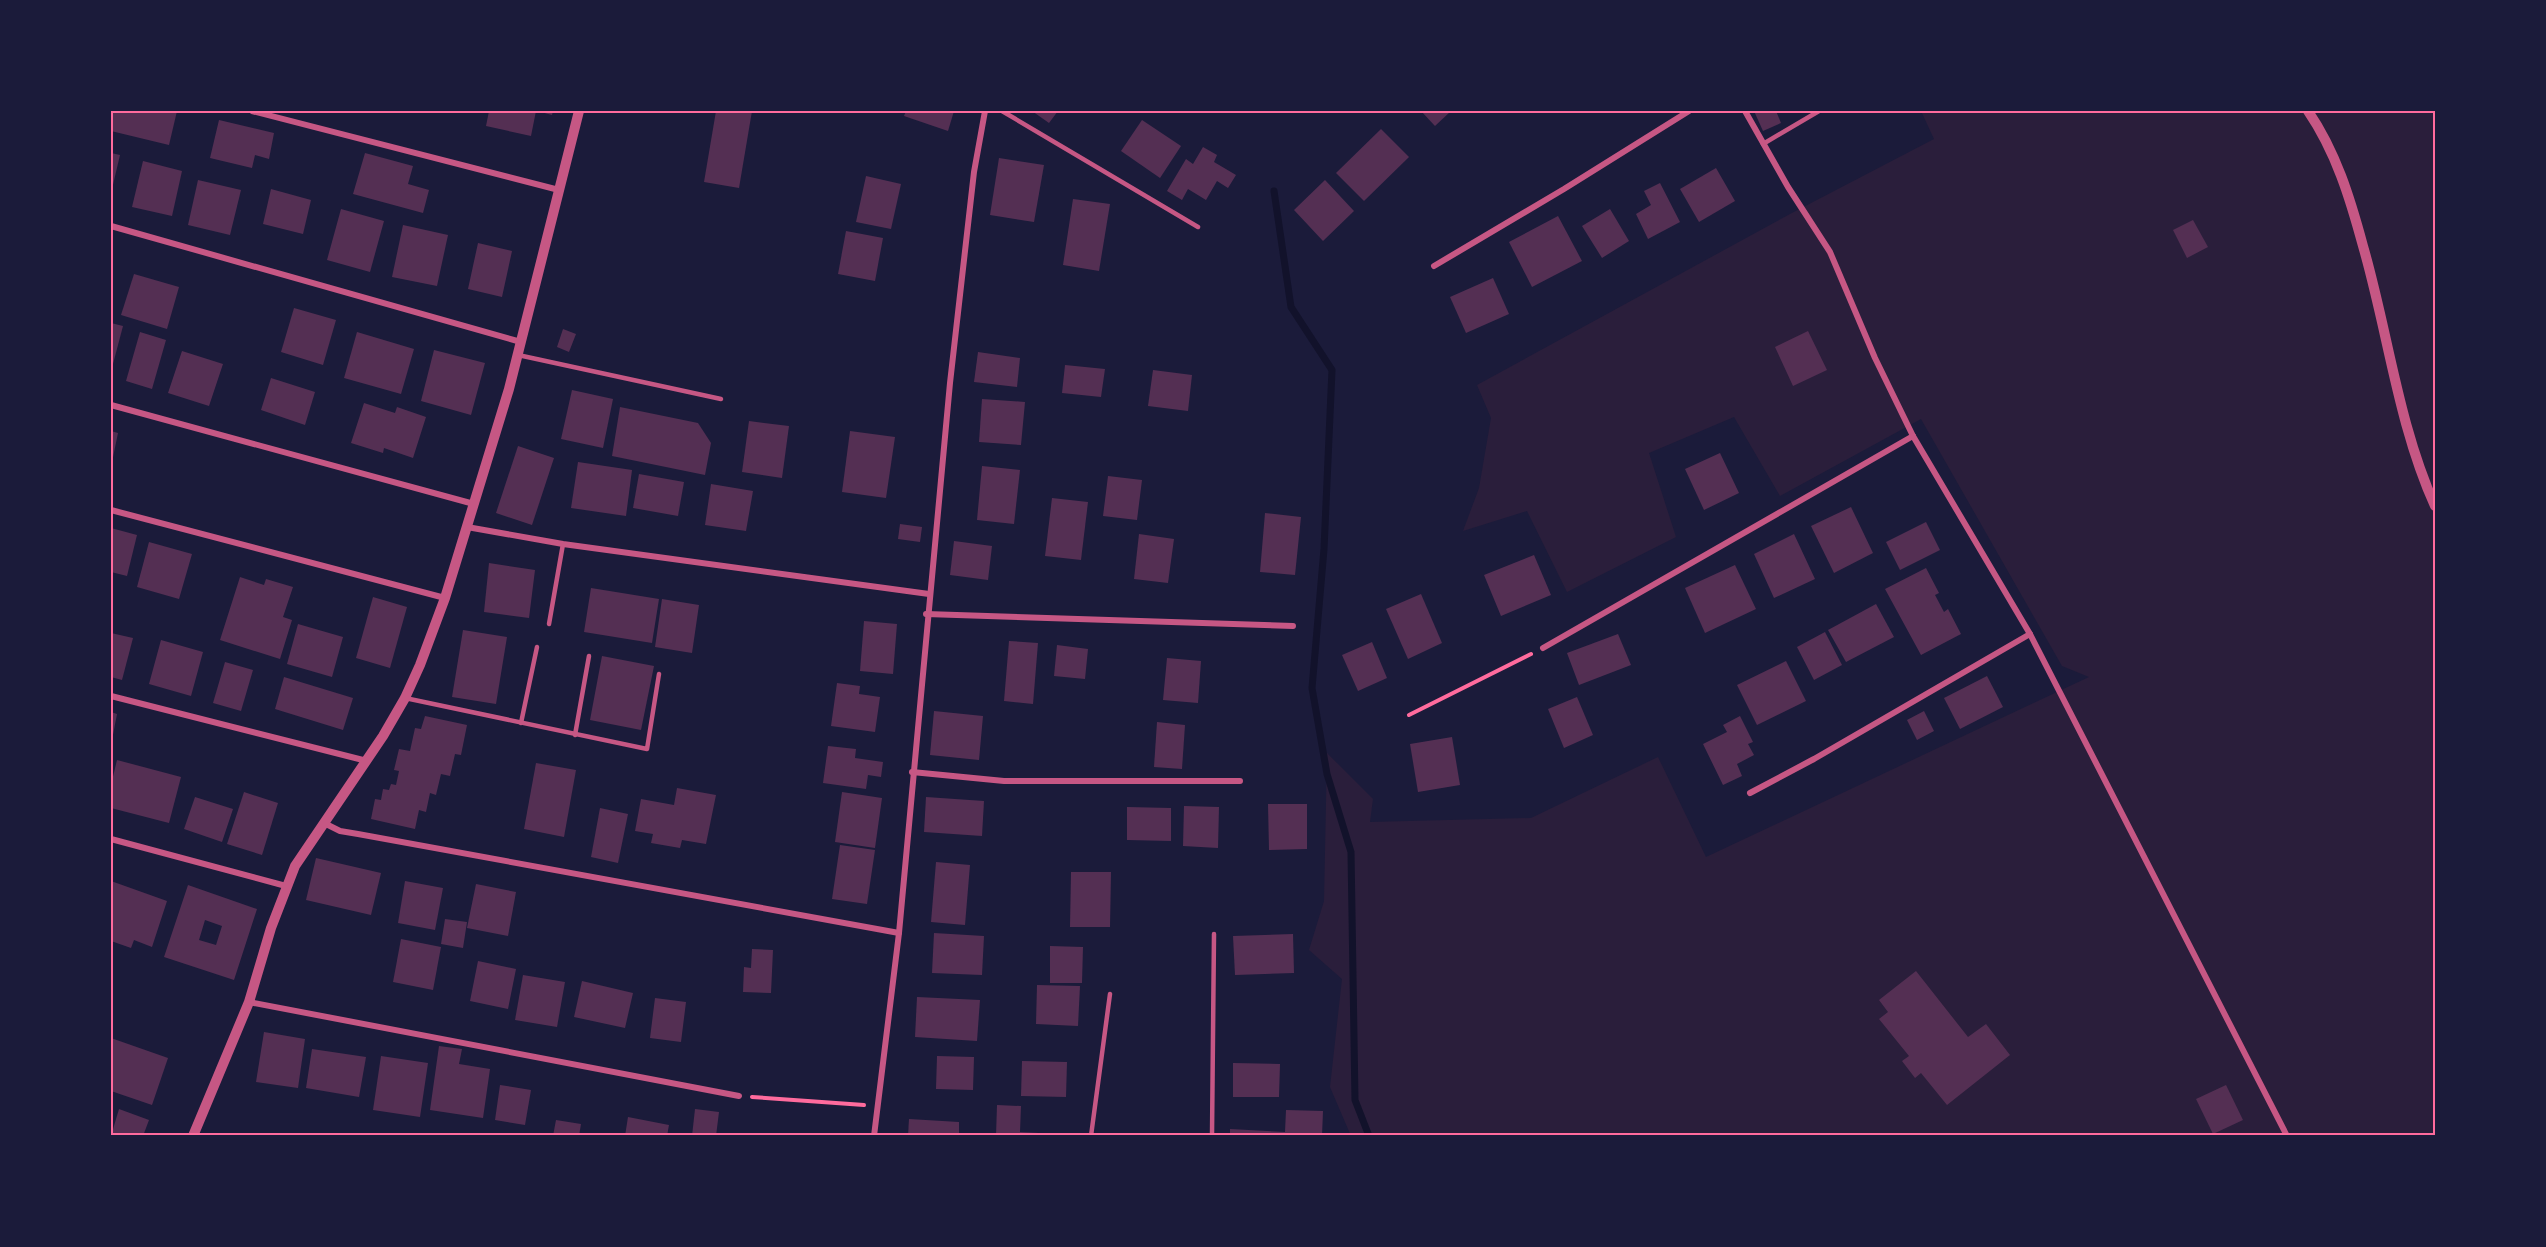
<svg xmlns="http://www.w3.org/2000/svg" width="2546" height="1247" font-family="'Exo 2',sans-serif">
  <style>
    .green { fill: #2a1e3b }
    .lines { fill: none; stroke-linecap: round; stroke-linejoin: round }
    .stream { stroke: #12122b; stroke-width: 7 }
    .building { fill: #542f53; fill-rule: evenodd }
    .path { stroke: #ff6b9d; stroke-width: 4 }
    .service { stroke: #c65784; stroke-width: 4.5 }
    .minor { stroke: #c65784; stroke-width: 6 }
    .tertiary { stroke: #c65784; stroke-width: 10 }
    .neatline { fill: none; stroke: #ff6b9d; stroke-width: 2 }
  </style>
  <rect width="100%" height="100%" fill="#1b1b3a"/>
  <!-- green -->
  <polygon class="green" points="1921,111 2435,111 2435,1136 1351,1136 1330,1087 1342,979 1309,950 1324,901 1327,753 1373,799 1370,822 1531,818 1658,757 1706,857 2089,677 2062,666 1921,419 1780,496 1734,417 1649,453 1676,537 1567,592 1527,511 1463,531 1479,488 1491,418 1477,385 1790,214 1934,139"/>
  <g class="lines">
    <!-- stream -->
    <polyline class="stream" points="1274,191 1291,307 1332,370 1324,549 1312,688 1327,774 1351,852 1355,1100 1369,1136"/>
  </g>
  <!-- building -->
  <g class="building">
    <polygon points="111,111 177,111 169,145 111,131"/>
    <polygon points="489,111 536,111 531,136 486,126"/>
    <polygon points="537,111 553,111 552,115"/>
    <polygon points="716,111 752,111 739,188 704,182"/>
    <polygon points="906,111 954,111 948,131 904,116"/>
    <polygon points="1032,111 1058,111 1049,123"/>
    <polygon points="1421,111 1451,111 1435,126"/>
    <polygon points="1754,111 1776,111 1781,123 1763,131"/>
    <polygon points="219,120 274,133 269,159 255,155 252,168 210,158"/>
    <polygon points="1142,120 1181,146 1160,178 1121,151"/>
    <polygon points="1381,129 1409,157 1364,201 1336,173"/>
    <polygon points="1203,147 1217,155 1214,162 1236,175 1228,188 1217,181 1206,200 1188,189 1182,200 1167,191 1186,159 1193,164"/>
    <polygon points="111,153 120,155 112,189 111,189"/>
    <polygon points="365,153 413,166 408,184 429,190 423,213 353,194"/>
    <polygon points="999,158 1044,165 1034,222 990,215"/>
    <polygon points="143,161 182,171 172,216 132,207"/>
    <polygon points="1716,168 1735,201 1699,222 1680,189"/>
    <polygon points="866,176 901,184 891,229 856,222"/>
    <polygon points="198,180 241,190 230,235 188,225"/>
    <polygon points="1325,180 1354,211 1323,241 1294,210"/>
    <polygon points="1660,183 1680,222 1648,239 1636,214 1651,205 1644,191"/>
    <polygon points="271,189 311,200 303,234 263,224"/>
    <polygon points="1073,199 1110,204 1099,271 1063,265"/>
    <polygon points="341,209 384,221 370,272 327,260"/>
    <polygon points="1610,209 1629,241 1602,258 1582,226"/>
    <polygon points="1558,216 1582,261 1532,287 1509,242"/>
    <polygon points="2193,220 2208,247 2187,258 2173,230"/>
    <polygon points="403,225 448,235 437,286 392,277"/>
    <polygon points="846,231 883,238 875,281 838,274"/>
    <polygon points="478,243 512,251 502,297 468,289"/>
    <polygon points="134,274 179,287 167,329 121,315"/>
    <polygon points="1493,278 1509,314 1466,333 1450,297"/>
    <polygon points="294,308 336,320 323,365 281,352"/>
    <polygon points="111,323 123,326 113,364 111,364"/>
    <polygon points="563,329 576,334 569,352 557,347"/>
    <polygon points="1808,331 1827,370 1793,386 1775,347"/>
    <polygon points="140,332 166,340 152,389 126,381"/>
    <polygon points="357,332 414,349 401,394 344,378"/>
    <polygon points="434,350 485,363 471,415 421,401"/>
    <polygon points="182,351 223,364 209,406 168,393"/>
    <polygon points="978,352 1020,358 1017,387 974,382"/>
    <polygon points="1065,365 1105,369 1101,397 1062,393"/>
    <polygon points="1153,370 1192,375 1188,411 1148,406"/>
    <polygon points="271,378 315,392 305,425 261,410"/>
    <polygon points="572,390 613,399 603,448 561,439"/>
    <polygon points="982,399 1025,402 1021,445 979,442"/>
    <polygon points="364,403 395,413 397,407 426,417 413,458 384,448 383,453 351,443"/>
    <polygon points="620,407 698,423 711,443 705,475 612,456"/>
    <polygon points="749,421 789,426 782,478 742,472"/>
    <polygon points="111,431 118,433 112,462 111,462"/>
    <polygon points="850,431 895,437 886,498 842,492"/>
    <polygon points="518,446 554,458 532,525 496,513"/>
    <polygon points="1720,453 1739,493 1704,510 1685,469"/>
    <polygon points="578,462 632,470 626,516 571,508"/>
    <polygon points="982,466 1020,470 1014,524 977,520"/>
    <polygon points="639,474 684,482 678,516 633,508"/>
    <polygon points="1108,476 1142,480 1137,520 1103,516"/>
    <polygon points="711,484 753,491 746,531 705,525"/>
    <polygon points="1052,498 1088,502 1081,560 1045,556"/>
    <polygon points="1851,507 1873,553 1834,573 1811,526"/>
    <polygon points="1265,513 1301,517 1295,575 1260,572"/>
    <polygon points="1926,522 1940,550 1900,570 1886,542"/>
    <polygon points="900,524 922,527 920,542 898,539"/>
    <polygon points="111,528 137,535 127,576 111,572"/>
    <polygon points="1139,534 1174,539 1168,583 1134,579"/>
    <polygon points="1794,534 1815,579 1774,598 1754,554"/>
    <polygon points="954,541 992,546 988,580 950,575"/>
    <polygon points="149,542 192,554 179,599 137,587"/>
    <polygon points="1534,555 1551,595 1501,616 1484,575"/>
    <polygon points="489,563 535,570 529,618 484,612"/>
    <polygon points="1735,565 1756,609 1705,633 1685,588"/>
    <polygon points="1926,568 1939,593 1935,595 1944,612 1948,609 1961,634 1921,655 1885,589"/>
    <polygon points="240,577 264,585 266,579 293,587 283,617 292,620 280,659 220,640"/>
    <polygon points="591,588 659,599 652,643 584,632"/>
    <polygon points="1421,594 1442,643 1408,659 1386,609"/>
    <polygon points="373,597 407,607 390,668 356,658"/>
    <polygon points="662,599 699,605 692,653 655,647"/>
    <polygon points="1876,604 1894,637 1846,662 1828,630"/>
    <polygon points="864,621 897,624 893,674 860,671"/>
    <polygon points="298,624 343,637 332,677 287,664"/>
    <polygon points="463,630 507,637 496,704 452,697"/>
    <polygon points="1825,632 1842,665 1814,680 1797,647"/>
    <polygon points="111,633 133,638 122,680 111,677"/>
    <polygon points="1618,634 1631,665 1579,685 1567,653"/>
    <polygon points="161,640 203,652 191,696 149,684"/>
    <polygon points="1009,641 1038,643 1033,704 1004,701"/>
    <polygon points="1372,642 1387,678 1358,691 1342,655"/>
    <polygon points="1057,645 1088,649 1085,679 1054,676"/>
    <polygon points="602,656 654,666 641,730 590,720"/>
    <polygon points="1167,658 1201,661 1198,703 1163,700"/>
    <polygon points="1786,661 1806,701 1757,725 1737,685"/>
    <polygon points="225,662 253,670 241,711 213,703"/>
    <polygon points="1987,676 2003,707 1960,729 1944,698"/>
    <polygon points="284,677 353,698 343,730 275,709"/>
    <polygon points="837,683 860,686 859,694 880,697 875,732 831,726"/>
    <polygon points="1577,697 1593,735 1564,748 1548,709"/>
    <polygon points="934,711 983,716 979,760 930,755"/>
    <polygon points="1924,711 1934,731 1917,740 1907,720"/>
    <polygon points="111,712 117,714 112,740 111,740"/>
    <polygon points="425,716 467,725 461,755 455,754 450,776 441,774 436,795 430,793 426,812 419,810 415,829 371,819 375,799 381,800 383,789 389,790 391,784 396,785 399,771 394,770 399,749 410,751 415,728 421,729"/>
    <polygon points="1740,716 1753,742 1748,744 1754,755 1737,764 1742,776 1723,785 1703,744 1727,732 1723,725"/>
    <polygon points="1157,722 1185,725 1182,769 1154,767"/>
    <polygon points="1452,737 1460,785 1418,792 1410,744"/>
    <polygon points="828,746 856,749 855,758 883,762 881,777 868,775 866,789 823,783"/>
    <polygon points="117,760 181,777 169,823 111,808 111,785"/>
    <polygon points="536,763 576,770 564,837 524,829"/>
    <polygon points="677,788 716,795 706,844 682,840 680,848 651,843 653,834 635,831 641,799 674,805"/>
    <polygon points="244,792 278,803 262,855 227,844"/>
    <polygon points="842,792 882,798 875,848 835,842"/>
    <polygon points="195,797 233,809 222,842 184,829"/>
    <polygon points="926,797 984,801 982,836 924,832"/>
    <polygon points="1268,804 1307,804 1307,849 1269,850"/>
    <polygon points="1184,806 1219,807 1218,848 1183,846"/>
    <polygon points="1127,807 1171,808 1171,841 1127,840"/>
    <polygon points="600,808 628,814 618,863 591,857"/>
    <polygon points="840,845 875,850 867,904 832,899"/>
    <polygon points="316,858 381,873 371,915 306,900"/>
    <polygon points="936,862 970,865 965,925 931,922"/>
    <polygon points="1071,872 1111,872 1110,927 1070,927"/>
    <polygon points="111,881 167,901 152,947 134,940 131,948 111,941"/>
    <polygon points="405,881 443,888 435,930 398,923"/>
    <polygon points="476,884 516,892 508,936 467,928"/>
    <path d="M188 885 257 909 234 980 164 957ZM205 920 222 926 216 945 199 940Z"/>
    <polygon points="445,919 467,922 463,948 441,944"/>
    <polygon points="934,933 984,936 982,975 932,973"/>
    <polygon points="1293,934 1294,973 1235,975 1233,936"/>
    <polygon points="401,939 441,947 433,990 393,982"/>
    <polygon points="1050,946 1083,947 1082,983 1050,983"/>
    <polygon points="752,949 773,950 771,993 743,992 744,967 751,968"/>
    <polygon points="478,961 516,969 508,1009 470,1001"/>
    <polygon points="1916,971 1968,1037 1986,1024 2010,1055 1947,1105 1921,1073 1915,1078 1902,1061 1909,1056 1879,1019 1888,1012 1879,1000"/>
    <polygon points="523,975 565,982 557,1027 515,1020"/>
    <polygon points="582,981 633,993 625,1028 574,1017"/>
    <polygon points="1037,985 1080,986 1078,1026 1036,1024"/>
    <polygon points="917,997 980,1000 977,1041 915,1037"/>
    <polygon points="655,998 686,1002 681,1042 650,1038"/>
    <polygon points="264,1032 305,1039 298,1088 256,1082"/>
    <polygon points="111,1038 168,1058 152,1105 111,1091"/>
    <polygon points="439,1046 462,1049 459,1064 490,1069 483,1118 430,1110"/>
    <polygon points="312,1049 366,1057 359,1097 306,1088"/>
    <polygon points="381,1056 428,1063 420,1117 373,1110"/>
    <polygon points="937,1056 974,1057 973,1090 936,1089"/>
    <polygon points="1022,1061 1067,1062 1066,1097 1021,1096"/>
    <polygon points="1233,1063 1280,1064 1279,1097 1233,1097"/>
    <polygon points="500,1085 531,1090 525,1125 495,1120"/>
    <polygon points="2226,1085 2243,1120 2213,1134 2196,1099"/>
    <polygon points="997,1105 1021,1106 1020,1132 1039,1133 1039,1136 996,1136"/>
    <polygon points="119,1109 149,1120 143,1136 111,1136"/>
    <polygon points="695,1109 719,1112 716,1136 692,1136"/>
    <polygon points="1286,1110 1323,1111 1322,1136 1230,1136 1230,1129 1285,1132"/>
    <polygon points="628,1117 669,1125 667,1136 625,1136"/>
    <polygon points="909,1119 959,1122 959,1136 908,1136"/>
    <polygon points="556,1120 581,1124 579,1136 553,1136"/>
  </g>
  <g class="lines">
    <!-- path -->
    <g class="path">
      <polyline points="1409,715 1531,654"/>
      <polyline points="752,1097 864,1105"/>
    </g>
    <!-- service -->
    <g class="service">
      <polyline points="1002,111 1198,227"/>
      <polyline points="1763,144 1819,111"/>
      <polyline points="518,355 721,399"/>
      <polyline points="549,624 563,544"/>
      <polyline points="405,698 647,749 659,674"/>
      <polyline points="521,723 537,647"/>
      <polyline points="575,735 589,656"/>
      <polyline points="1091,1136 1110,994"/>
      <polyline points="1212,1136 1214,934"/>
    </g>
    <!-- minor -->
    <g class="minor">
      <polyline points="252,111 559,190"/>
      <polyline points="1745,111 1788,187 1830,252 1875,358 1913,436 2030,634 2287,1136"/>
      <polyline points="111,226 521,342"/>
      <polyline points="1434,266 1564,189 1689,111"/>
      <polyline points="111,405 474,504"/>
      <polyline points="111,510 445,598"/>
      <polyline points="467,527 563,544 929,594"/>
      <polyline points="926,614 1293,626"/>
      <polyline points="1543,648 1913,436"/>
      <polyline points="111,696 367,761"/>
      <polyline points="912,772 1004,781 1240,781"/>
      <polyline points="1750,793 1814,759 2030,634"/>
      <polyline points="324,823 340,831 358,834 899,933"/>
      <polyline points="111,839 286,886"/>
      <polyline points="249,1002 739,1096"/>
      <polyline points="874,1136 899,933 950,383 974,172 985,111"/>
    </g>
    <!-- tertiary -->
    <g class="tertiary">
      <path d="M2308 111C2336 152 2350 198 2363 246 2388 332 2398 424 2435 506"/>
      <polyline points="193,1136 249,1002 271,928 295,866 383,736 405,698 420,665 445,598 509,389 579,111"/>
    </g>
  </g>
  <!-- border -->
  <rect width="2546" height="1247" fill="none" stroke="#1b1b3a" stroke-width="225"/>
  <rect x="112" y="112" width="2322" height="1022" class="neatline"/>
</svg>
